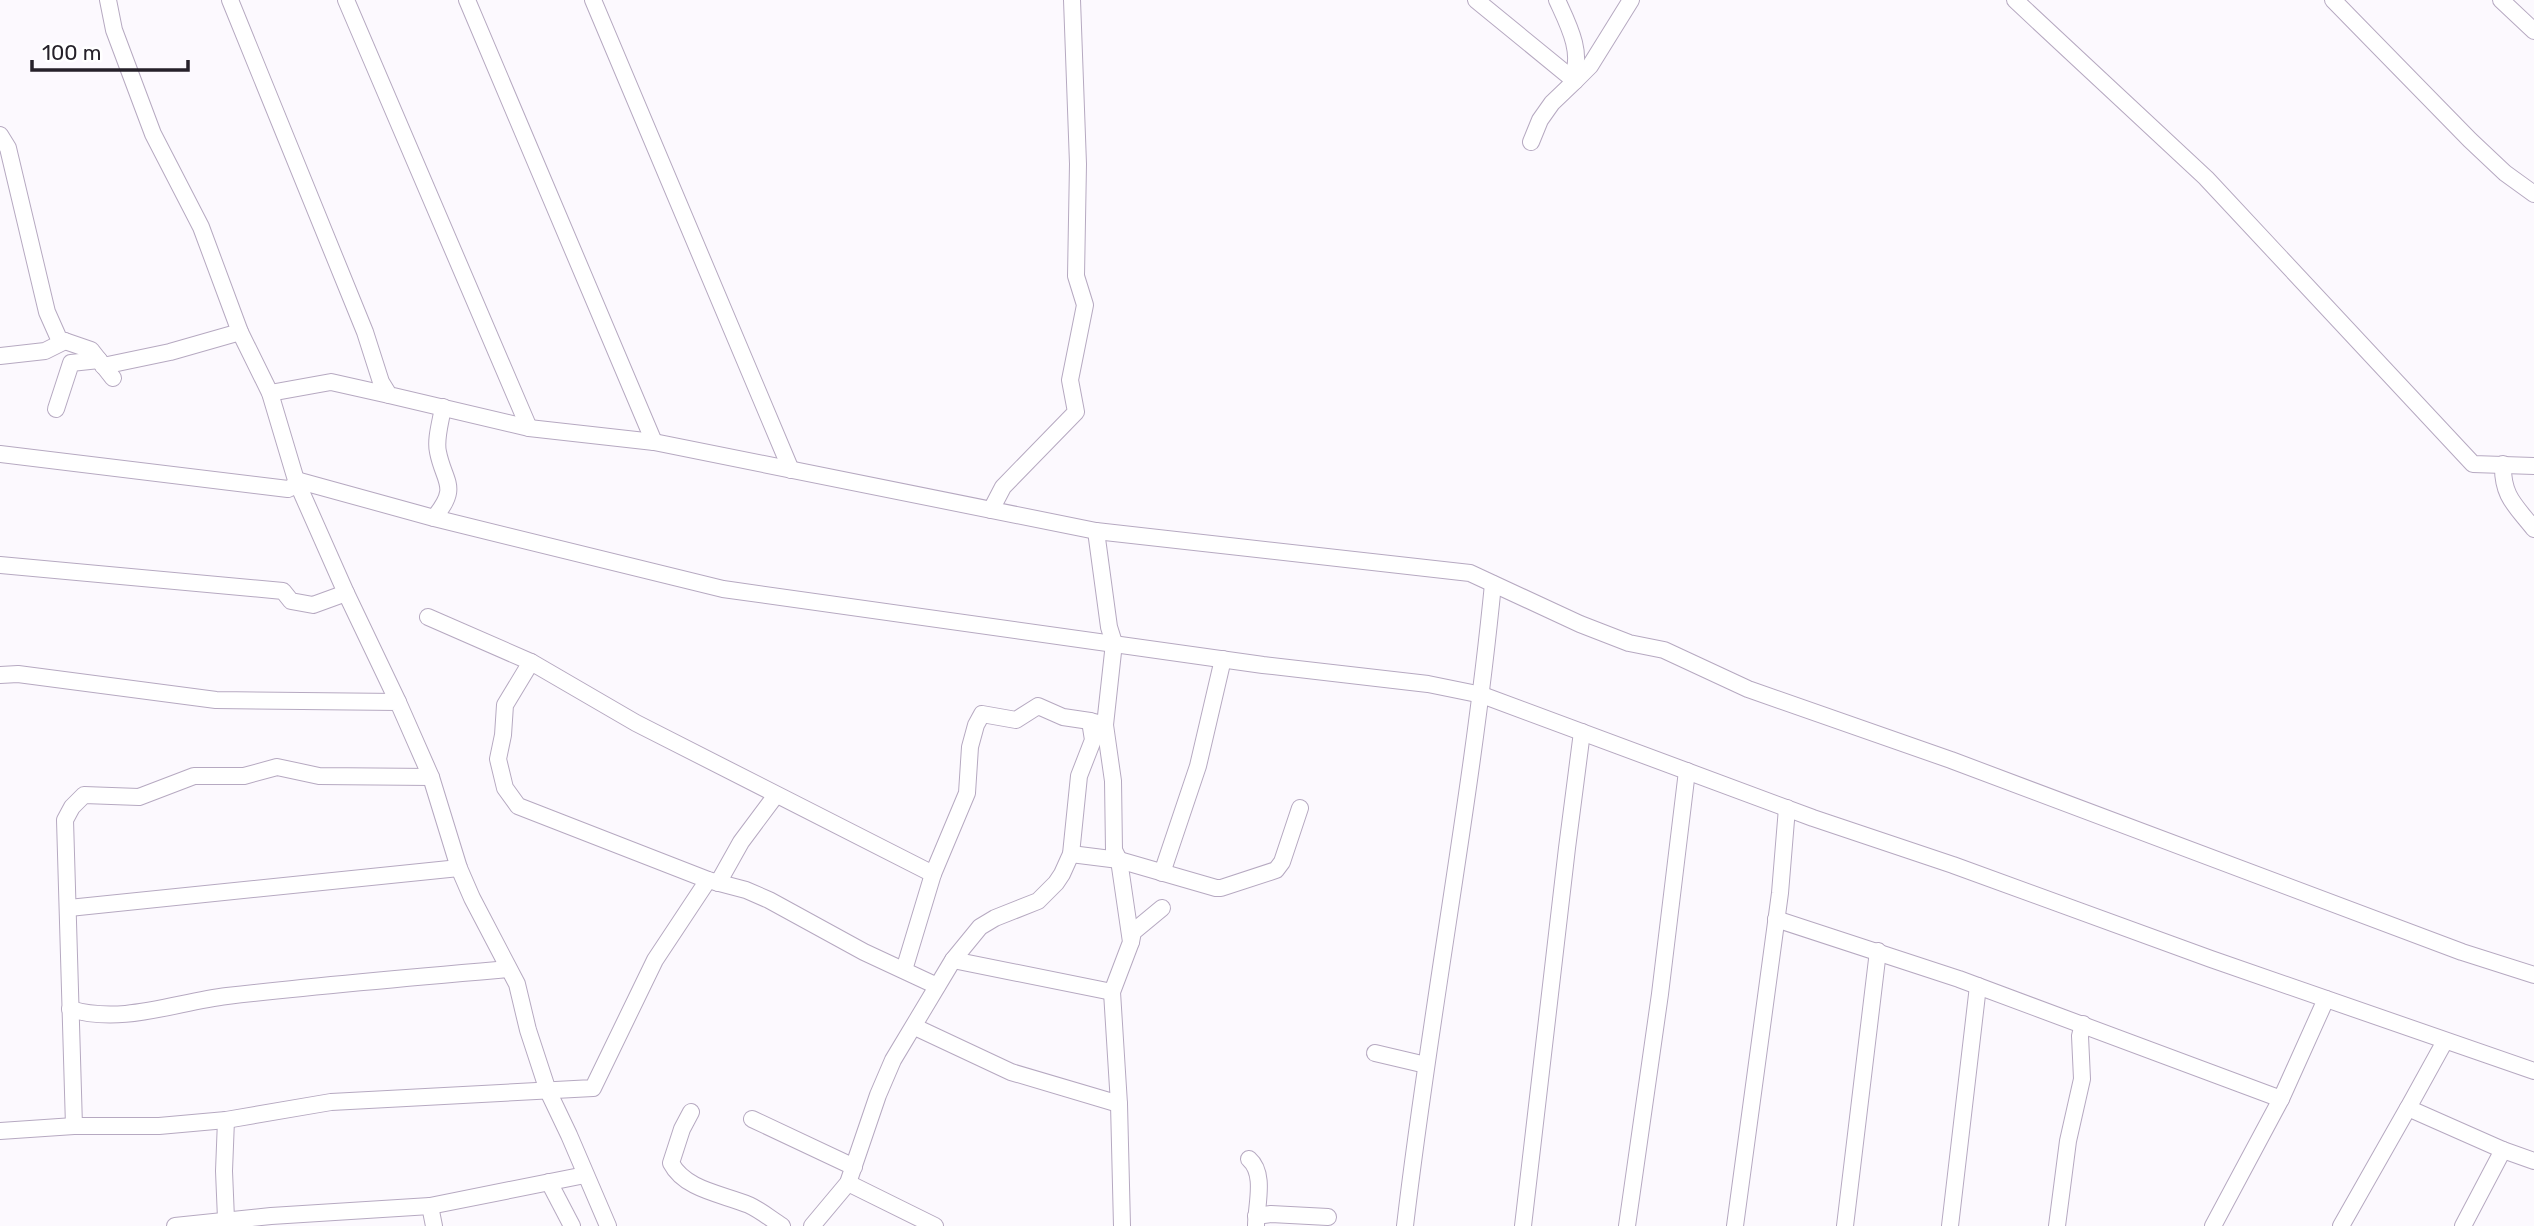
<svg xmlns="http://www.w3.org/2000/svg" width="2534" height="1226" font-family="Rubik,sans-serif">
  <style>
    .lines { fill: none; stroke-linecap: round; stroke-linejoin: round }
    .minor-casing { stroke: #b6a9c1; stroke-width: 18 }
    .minor { stroke: #fff; stroke-width: 16 }
  </style>
  <rect width="100%" height="100%" fill="#fcf9fe"/>
  <g class="lines">
    <!-- minor casing -->
    <g class="minor-casing">
      <g id="minor">
        <polyline points="108,0 114,30 153,134 201,227 240,332 270,393 296,480 346,593 398,702"/>
        <polyline points="230,0 365,332 381,382 389,395 529,428 654,442 1096,531 1470,573 1580,624 1629,643 1664,650 1748,689 1951,760 2462,952 2534,975"/>
        <polyline points="346,0 529,428"/>
        <polyline points="467,0 654,442"/>
        <polyline points="593,0 791,470"/>
        <polyline points="1476,0 1575,81 1590,66 1631,0"/>
        <path d="M1557 0C1567 22 1585 55 1571 78"/>
        <polyline points="2015,0 2206,178 2473,464 2534,466"/>
        <polyline points="2333,0 2470,140 2505,173 2534,194"/>
        <polyline points="2501,0 2534,31"/>
        <polyline points="0,135 8,148 47,312 59,339 91,350 113,378"/>
        <polyline points="1531,142 1540,120 1552,103 1575,81"/>
        <polyline points="0,356 45,351 65,341"/>
        <polyline points="103,366 170,352 240,332"/>
        <polyline points="270,393 331,382 389,395"/>
        <polyline points="56,409 71,363 99,360"/>
        <polyline points="0,454 288,489 298,484"/>
        <path d="M2503 464C2502 496 2515 505 2534 529"/>
        <polyline points="296,480 434,518 723,589 1263,665 1428,684 1482,695 1813,818 1953,865 2211,959 2534,1071"/>
        <polyline points="991,510 1003,487 1076,412 1070,380 1085,305 1076,276 1078,164 1072,0"/>
        <path d="M434 518C460 486 444 483 438 452 435 439 441 421 443 407"/>
        <polyline points="1096,531 1109,627 1114,643 1105,725 1113,781 1114,850 1119,860 1131,942 1112,992 1119,1104 1122,1226"/>
        <polyline points="0,565 283,591 291,601 313,605 346,593"/>
        <polyline points="428,617 531,662 636,723 933,874"/>
        <polyline points="531,662 505,705 503,735 498,759 505,788 518,806 708,880 746,890 769,900 864,952 937,986"/>
        <polyline points="0,675 18,674 216,700 398,702 431,777 459,868 472,898 517,984 528,1030 548,1091 569,1135 608,1226"/>
        <polyline points="1071,854 1119,860 1216,888 1221,888 1276,870 1282,862 1300,808"/>
        <polyline points="1162,873 1198,766 1223,659"/>
        <polyline points="718,883 741,842 776,795"/>
        <polyline points="69,908 459,868"/>
        <polyline points="1776,919 1959,979 2281,1099 2326,999"/>
        <polyline points="1131,942 1133,932 1162,908"/>
        <polyline points="953,960 1112,992"/>
        <polyline points="904,970 933,874 967,793 970,747 976,725 982,714 1016,720 1038,706 1063,717 1090,721"/>
        <path d="M70 1009C123 1025 176 1002 227 996 321 985 415 977 508 969"/>
        <polyline points="915,1027 1011,1072 1119,1104"/>
        <polyline points="2445,1041 2408,1108 2503,1150 2534,1161"/>
        <polyline points="1375,1053 1426,1065"/>
        <path d="M691 1112 682 1129 671 1163C685 1190 723 1194 749 1205 760 1210 771 1219 782 1226"/>
        <polyline points="752,1119 854,1167"/>
        <polyline points="226,1120 224,1171 226,1219"/>
        <polyline points="74,1126 65,820 72,807 84,795 139,797 194,776 244,776 277,767 319,776 431,777"/>
        <polyline points="0,1131 74,1126 159,1126 226,1120 331,1102 593,1088 655,960 708,880"/>
        <path d="M1249 1159C1266 1174 1256 1205 1256 1226"/>
        <polyline points="549,1182 572,1226"/>
        <polyline points="848,1183 935,1226"/>
        <polyline points="430,1206 434,1226"/>
        <polyline points="1256,1216 1271,1214 1328,1217"/>
        <polyline points="175,1226 271,1216 430,1206 585,1175"/>
        <polyline points="812,1226 848,1183 878,1095 893,1060 953,960 980,927 995,918 1038,901 1056,883 1062,874 1071,854 1079,776 1093,740 1090,721 1105,725"/>
        <path d="M1405 1226C1430 1011 1472 799 1493 584"/>
        <polyline points="1523,1226 1567,848 1582,732"/>
        <polyline points="1627,1226 1660,994 1687,771"/>
        <polyline points="1735,1226 1780,893 1787,808"/>
        <polyline points="1845,1226 1878,951"/>
        <polyline points="1950,1226 1978,986"/>
        <polyline points="2057,1226 2068,1141 2082,1079 2080,1036 2083,1024"/>
        <polyline points="2213,1226 2281,1099"/>
        <polyline points="2341,1226 2408,1108"/>
        <polyline points="2463,1226 2503,1150"/>
      </g>
    </g>
    <!-- minor -->
    <use href="#minor" class="minor"/>
  </g>
  <!-- scale -->
  <path d="M32 60v10h156v-10" fill="none" stroke="#26212a" stroke-width="3.5"/>
  <text x="42" y="60" font-size="21" fill="#26212a" stroke="#ffffff" stroke-width="5" paint-order="stroke">100 m</text>
</svg>
